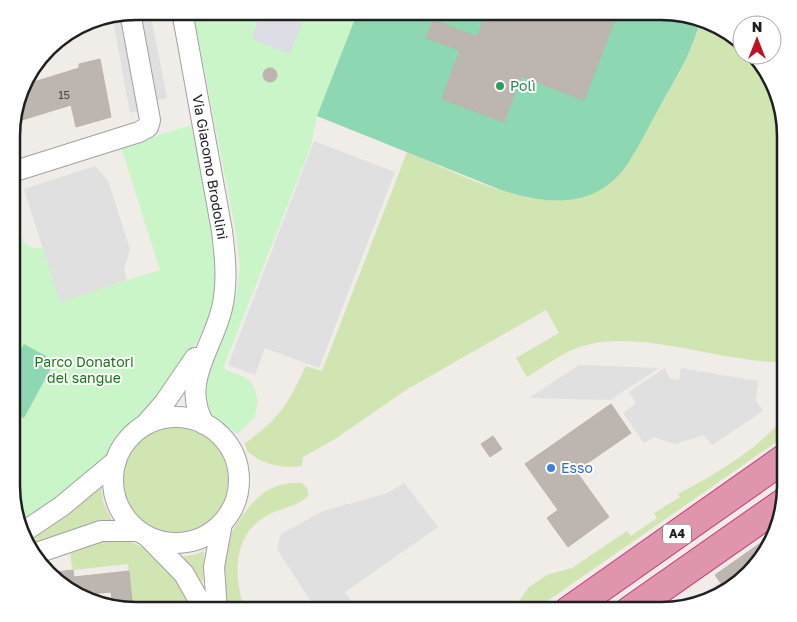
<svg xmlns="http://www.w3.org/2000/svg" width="797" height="622" font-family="'Golos Text',sans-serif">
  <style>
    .industrial { fill: #e8dae7 }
    .grass { fill: #d0e5b2 }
    .park { fill: #caf5c9 }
    .pitch { fill: #8dd7b3 }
    .parking { fill: #e0e0e0 }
    .plaza { fill: #dcdde5 }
    .building { fill: #bdb5b0; stroke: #c0b2ab }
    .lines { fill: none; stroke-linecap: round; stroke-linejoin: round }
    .minor-casing { stroke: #a1a1a1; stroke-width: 22 }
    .highway-casing { stroke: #cc3679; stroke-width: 30 }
    .minor { stroke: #fff; stroke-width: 20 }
    .highway { stroke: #df96ac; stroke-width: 28 }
    .leisure-dot { fill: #2e9e5b; stroke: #fff; stroke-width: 2 }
    .shop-dot { fill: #3f7fe0; stroke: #fff; stroke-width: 2 }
    .labels { text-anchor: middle; stroke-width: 4; stroke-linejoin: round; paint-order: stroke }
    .number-label { font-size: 11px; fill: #474544 }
    .shield { fill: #fff; stroke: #636363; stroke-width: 1 }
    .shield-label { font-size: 12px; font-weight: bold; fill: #202020 }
    .leisure-label { font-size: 14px; fill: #27864d; stroke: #fff; text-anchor: start }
    .street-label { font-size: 14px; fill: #202020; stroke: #fff }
    .park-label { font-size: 14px; fill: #187616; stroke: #fff }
    .shop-label { font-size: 14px; fill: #366cbe; stroke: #fff; text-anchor: start }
    .rim { fill: none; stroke: #202020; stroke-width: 2.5 }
  </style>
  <rect width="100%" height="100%" fill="#f0ece7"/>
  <!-- industrial -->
  <polygon class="industrial" points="766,551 755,568 709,601 685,606"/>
  <!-- grass -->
  <g class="grass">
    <path d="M700 19 708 21 742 42V55H752L776 88 786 136V362C720 364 638 326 577 348 559 355 543 367 527 377L516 358 559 333 546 310 406 390 335 439 303 457 302 466C282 469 261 464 247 451L245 443C279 420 289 402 306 366L322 371 407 152C464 175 561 231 614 179 631 162 641 139 653 118 671 87 693 55 700 19Z"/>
    <path d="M786 413 785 436 533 611H512L529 587 547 575 572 568 627 531 631 536 657 518 654 513 680 497 678 494C712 476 765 446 786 413Z"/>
    <circle cx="175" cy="480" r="53"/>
    <polygon points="101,482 103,502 112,521 30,549 24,541"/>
    <path d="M302 483 308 490V496C298 506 282 508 270 514 232 532 232 578 246 611H227C224 590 222 570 225 549 228 532 254 497 268 490 277 485 292 482 302 483Z"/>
    <path d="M120 538C162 551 174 575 195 611L133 610 128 564 73 570C72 565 70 558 71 554 75 539 109 539 120 538Z"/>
    <polygon points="204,551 203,581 194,583 176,558 197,554"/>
  </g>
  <!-- park -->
  <g class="park">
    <path d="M193 11H358L317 116 311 146 223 368C230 372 239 374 245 378 258 385 260 404 254 417 250 423 242 429 237 434L205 411 200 401 212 356 236 299 240 268 236 233Z"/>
    <path d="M191 125C203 177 225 260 210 312 202 337 188 358 172 377 162 390 152 404 141 416 127 431 116 436 109 456L21 528 12 494V212C18 230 20 251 43 248L60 301 160 270 121 147Z"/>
  </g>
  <!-- pitch -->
  <g class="pitch">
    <path d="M358 11 668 12 700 19C694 50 676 78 660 106 650 124 640 145 628 163 597 210 548 205 501 190L317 116Z"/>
    <polygon points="24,344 55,361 24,418 12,412 12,363"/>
  </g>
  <!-- parking -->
  <g class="parking">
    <polygon points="136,11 150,11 167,98 147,102 148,109 130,113 112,15"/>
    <polygon points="314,141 395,172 319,368 265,348 255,375 228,365"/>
    <polygon points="95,166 108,181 130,249 124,269 127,280 60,302 24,189"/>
    <polygon points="579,365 580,365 659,368 610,400 529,398"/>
    <polygon points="664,368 670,378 679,380 681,368 758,381 756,401 763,411 712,445 704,435 675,444 654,437 644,443 623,413 636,403 629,392"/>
    <polygon points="404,483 438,527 345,592 358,611 317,611 277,549 281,534 323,511 388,493"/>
  </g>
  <!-- plaza -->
  <polygon class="plaza" points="262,11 294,11 305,16 290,54 251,39"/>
  <!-- building -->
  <g class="building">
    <polygon points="487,11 618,11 584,100 521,76 504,122 442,99 460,50 426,38 433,20 477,37"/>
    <polygon points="100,59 111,117 76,127 71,105 12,123 24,85 79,68 79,64"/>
    <circle cx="270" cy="75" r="7"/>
    <polygon points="611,404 631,433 576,471 609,517 568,547 547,518 558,510 525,464"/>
    <polygon points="493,436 502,449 490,457 481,444"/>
    <polygon points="776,532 759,561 723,586 715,575"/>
    <polygon points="73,570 74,577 129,571 133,610 113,607 111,592 79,595 54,580 48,573"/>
  </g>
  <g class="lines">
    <!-- minor casing -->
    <g class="minor-casing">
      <g id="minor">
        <path d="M182 11 222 231C225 256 228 282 222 308 213 348 180 382 204 424"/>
        <polyline points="12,172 139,132 148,127 150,120 130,12"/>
        <circle cx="176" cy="480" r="63"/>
        <polyline points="145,425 165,402 195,358"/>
        <polyline points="22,533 62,506 116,461"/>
        <polyline points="149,538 184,574 205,611"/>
        <polyline points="34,554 101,531 138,531"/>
        <polyline points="217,611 214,567 222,523"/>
      </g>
    </g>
    <!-- highway casing -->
    <g class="highway-casing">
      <g id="highway">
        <polyline points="568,611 785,458"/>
        <polyline points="629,611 783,503"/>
      </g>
    </g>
    <!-- minor -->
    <use href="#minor" class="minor"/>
    <!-- highway -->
    <use href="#highway" class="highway"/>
  </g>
  <!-- markers -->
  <circle class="leisure-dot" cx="500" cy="86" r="5"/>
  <circle class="shop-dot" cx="551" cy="468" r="5"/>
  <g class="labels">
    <!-- number labels -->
    <g class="number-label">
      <text x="64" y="99">15</text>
    </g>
    <!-- shield labels -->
    <rect class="shield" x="663" y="524.5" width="28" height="19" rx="4"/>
    <g class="shield-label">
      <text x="677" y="538">A4</text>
    </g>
    <!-- leisure labels -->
    <g class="leisure-label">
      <text x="510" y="91">Polì</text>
    </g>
    <!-- street labels -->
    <g class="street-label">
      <text transform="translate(210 167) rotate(80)" y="5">Via Giacomo Brodolini</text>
    </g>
    <!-- park labels -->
    <g class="park-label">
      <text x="84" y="367">Parco Donatori<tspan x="84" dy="16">del sangue</tspan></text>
    </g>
    <!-- shop labels -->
    <g class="shop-label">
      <text x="561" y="473">Esso</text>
    </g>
  </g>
  <!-- crop -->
  <path d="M0 0H797V622H0ZM136 20H661A116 116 0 0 1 777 136V486A116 116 0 0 1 661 602H136A116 116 0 0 1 20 486V136A116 116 0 0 1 136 20Z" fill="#fff" fill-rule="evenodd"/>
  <path class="rim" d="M136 20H661A116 116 0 0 1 777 136V486A116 116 0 0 1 661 602H136A116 116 0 0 1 20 486V136A116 116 0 0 1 136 20Z"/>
  <!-- north arrow -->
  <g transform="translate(757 40)"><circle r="24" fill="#ffffff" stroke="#a6a6a6"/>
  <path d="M0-4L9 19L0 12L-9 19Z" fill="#be1224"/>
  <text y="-8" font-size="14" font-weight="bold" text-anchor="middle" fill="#202020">N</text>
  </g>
</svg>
